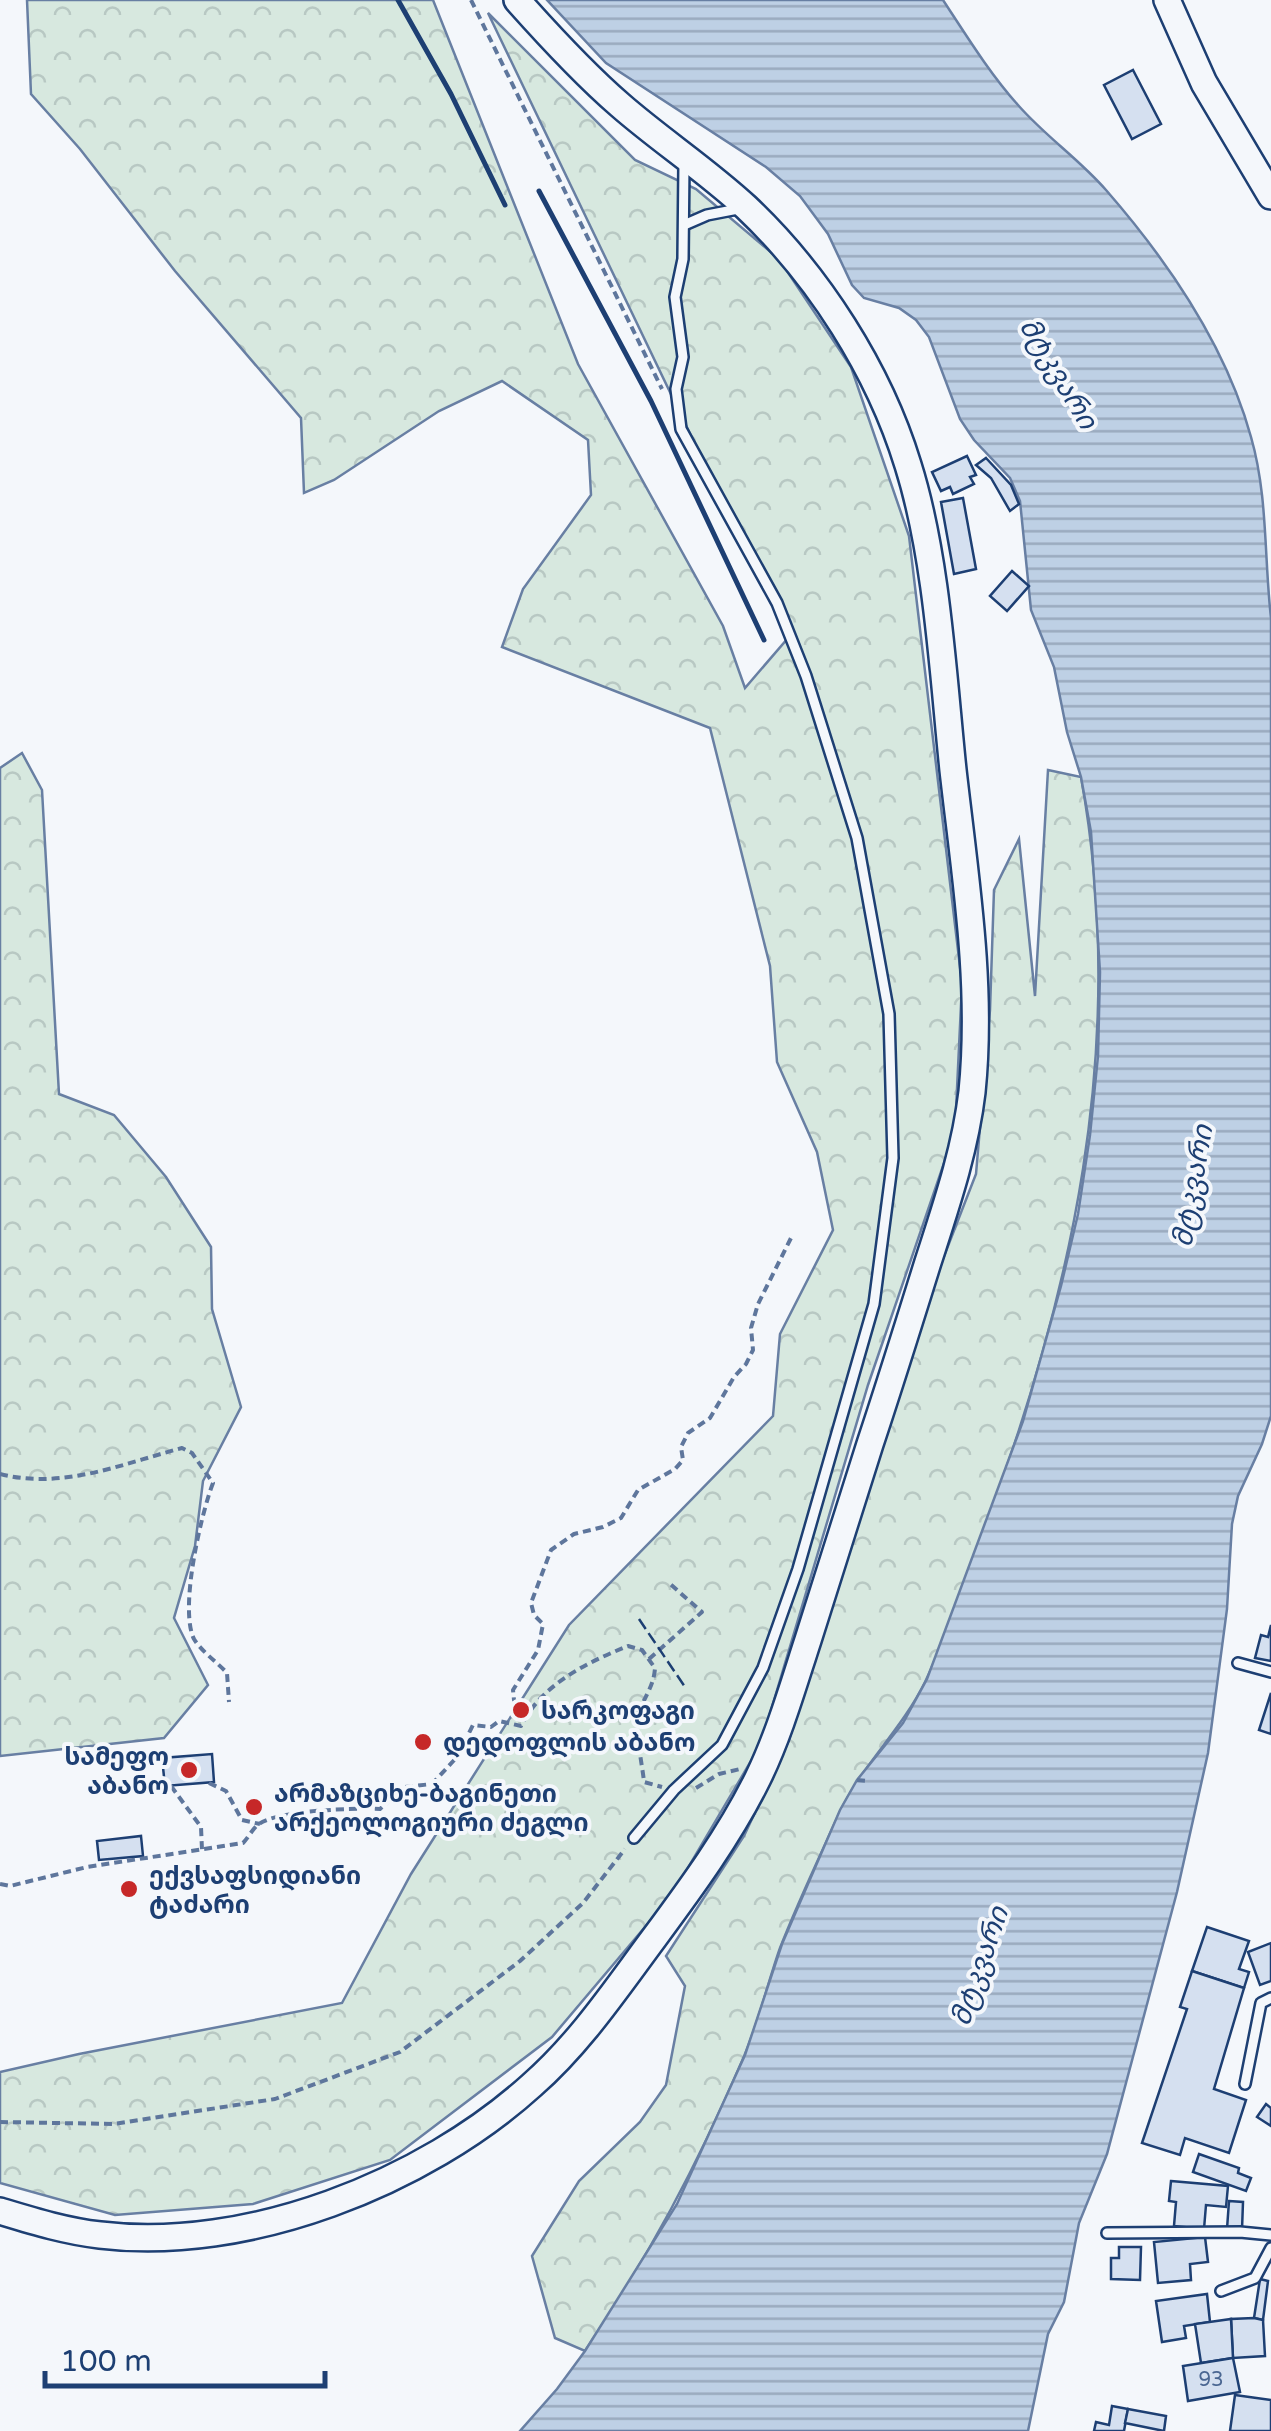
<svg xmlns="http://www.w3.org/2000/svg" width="1271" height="2431" font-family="'Varela Round','Noto Sans Georgian',sans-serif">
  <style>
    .forest { fill: url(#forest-crowns); stroke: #687fa3; stroke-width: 2.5 }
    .water { fill: url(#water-rules); stroke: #687fa3; stroke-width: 2.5 }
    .building { fill: #d5e0f0; stroke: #1d3f73; stroke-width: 2.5 }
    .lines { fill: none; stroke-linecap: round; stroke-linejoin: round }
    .service-casing { stroke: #1d3f73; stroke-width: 14 }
    .secondary-casing { stroke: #1d3f73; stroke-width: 30 }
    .path { stroke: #5e769c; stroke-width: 4; stroke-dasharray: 8 5; stroke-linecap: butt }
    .service { stroke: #f4f7fb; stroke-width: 9 }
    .secondary { stroke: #f4f7fb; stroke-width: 25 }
    .fence { stroke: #1d3f73; stroke-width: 2.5; stroke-dasharray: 12 5; stroke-linecap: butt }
    .wall { stroke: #1d3f73; stroke-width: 5 }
    .poi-dot { fill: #c62828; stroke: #f4f7fb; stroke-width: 4 }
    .labels { text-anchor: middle; stroke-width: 8; stroke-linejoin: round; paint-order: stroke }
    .number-label { font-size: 20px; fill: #4b6792 }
    .poi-label { font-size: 25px; font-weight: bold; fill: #1d3f73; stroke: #f4f7fb; text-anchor: start }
    .water-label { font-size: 28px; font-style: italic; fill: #1d3f73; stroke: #f4f7fb }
  </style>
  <defs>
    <pattern id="forest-crowns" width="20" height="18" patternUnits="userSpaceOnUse" patternTransform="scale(2.5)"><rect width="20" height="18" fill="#d7e8df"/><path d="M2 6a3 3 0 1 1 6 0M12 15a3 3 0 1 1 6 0" fill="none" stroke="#b8c8c3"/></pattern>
    <pattern id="water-rules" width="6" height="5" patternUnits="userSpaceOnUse" patternTransform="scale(2.5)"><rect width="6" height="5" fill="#bed0e5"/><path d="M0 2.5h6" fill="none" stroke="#9aaabe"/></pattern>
  </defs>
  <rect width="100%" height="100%" fill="#f4f7fb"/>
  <!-- forest -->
  <g class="forest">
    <polygon points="27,0 433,0 578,364 723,626 745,688 788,638 488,13 635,160 696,189 779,259 851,367 909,536 962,984 955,1131 868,1385 761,1744 672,1895 552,2037 390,2160 253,2204 115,2215 0,2183 0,2072 79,2054 342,2003 411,1874 569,1625 773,1416 780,1334 833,1230 817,1152 777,1062 770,966 710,728 502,647 523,589 591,495 588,440 502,381 439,411 334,480 304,493 301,418 175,271 80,149 31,94"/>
    <polygon points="22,753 42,790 59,1094 114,1115 166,1177 211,1247 212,1309 241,1407 203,1481 195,1546 174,1618 208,1685 164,1738 0,1756 0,768"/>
    <path d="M1048 770 1081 777C1129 1043 1073 1299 977 1548 960 1592 946 1639 925 1682 901 1731 860 1767 838 1816 818 1860 797 1904 780 1948 767 1985 758 2025 742 2061 697 2166 649 2256 585 2351L555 2338 532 2256 579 2181 640 2122 666 2085 685 1986 666 1956 744 1836 789 1740 901 1367 976 1174 990 1010 994 890 1019 839 1035 996Z"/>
  </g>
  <!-- water -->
  <path class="water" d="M547 0H943C966 35 990 74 1018 105 1045 136 1079 159 1106 190 1167 260 1226 346 1251 437 1268 496 1264 557 1271 618V1416L1262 1444 1238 1496 1232 1524 1227 1609 1208 1753 1177 1892 1107 2154 1079 2223 1064 2302 1048 2334 1028 2431H520L557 2389 585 2351 677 2204 745 2055 782 1944 840 1810 857 1780 903 1723 927 1679 1023 1421 1061 1286 1078 1214 1090 1135 1098 1056 1100 972 1091 832 1081 777 1067 732 1054 667 1031 610 1020 501 1010 478 974 440 960 419 929 337 916 320 899 308 864 298 852 285 828 234 800 196 766 167 606 63Z"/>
  <!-- building -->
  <g class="building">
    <polygon points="1133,70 1161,124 1132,139 1104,85"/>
    <polygon points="967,456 976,475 970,477 974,484 953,494 950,487 941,491 932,472"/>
    <polygon points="986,458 1011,485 1019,504 1010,511 991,478 976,465"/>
    <polygon points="963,498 976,569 954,574 941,502"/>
    <polygon points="1012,571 1029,586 1007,611 990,596"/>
    <polygon points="1271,1625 1271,1661 1255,1658 1261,1635 1268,1637"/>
    <polygon points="1271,1693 1271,1734 1259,1730"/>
    <polygon points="212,1754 214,1782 165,1786 162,1758"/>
    <polygon points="141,1836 143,1856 99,1860 97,1841"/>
    <polygon points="1207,1927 1249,1941 1239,1969 1249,1972 1244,1988 1192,1971"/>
    <polygon points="1271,1943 1271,1981 1260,1985 1248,1952"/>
    <polygon points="1192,1971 1244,1988 1214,2089 1246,2100 1229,2153 1185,2138 1180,2155 1142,2143 1187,2009 1180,2007"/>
    <polygon points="1266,2104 1271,2108 1271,2126 1257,2117"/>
    <polygon points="1199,2154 1239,2168 1238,2173 1251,2178 1246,2191 1193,2172"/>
    <polygon points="1171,2181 1228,2186 1226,2207 1206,2205 1204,2229 1174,2226 1176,2202 1169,2201"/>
    <polygon points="1229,2201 1243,2202 1242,2230 1227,2229"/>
    <polygon points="1205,2237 1208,2262 1190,2264 1191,2280 1158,2283 1154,2242"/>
    <polygon points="1119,2247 1141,2247 1140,2280 1111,2279 1111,2258 1119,2258"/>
    <polygon points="1260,2279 1268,2281 1263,2320 1254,2318"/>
    <polygon points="1207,2294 1210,2322 1184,2326 1186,2338 1162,2342 1156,2301"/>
    <polygon points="1254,2318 1263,2320 1265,2356 1233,2358 1231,2319"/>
    <polygon points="1231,2319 1233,2358 1201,2363 1195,2324"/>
    <polygon points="1233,2358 1240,2392 1188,2401 1183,2366"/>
    <polygon points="1235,2395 1271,2400 1271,2431 1230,2431"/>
    <polygon points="1112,2406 1128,2409 1124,2431 1094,2431 1096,2422 1109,2425"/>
    <polygon points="1128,2409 1166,2416 1164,2431 1125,2423"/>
  </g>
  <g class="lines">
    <!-- service casing -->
    <g class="service-casing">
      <g id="service">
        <polyline points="684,225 707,215 738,209"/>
        <polyline points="1238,1663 1271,1672"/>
        <polyline points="634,1838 674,1790 722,1745 763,1668 798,1569 874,1304 893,1158 889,1014 857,838 806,676 777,603 681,429 676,389 683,357 675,297 683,259 684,163"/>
        <polyline points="1245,2084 1261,2003 1271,1998"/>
        <polyline points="1107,2233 1240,2232 1271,2235"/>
        <polyline points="1221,2291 1255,2278 1271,2248"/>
      </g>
    </g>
    <!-- secondary casing -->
    <g class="secondary-casing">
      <g id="secondary">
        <polyline points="1167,0 1204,83 1271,196"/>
        <path d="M0 2211C33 2221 65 2231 100 2235 247 2253 424 2183 532 2085 580 2043 616 1989 654 1938 691 1888 730 1835 758 1778 779 1735 793 1686 808 1640 828 1575 849 1510 870 1444 890 1384 909 1323 928 1262 946 1206 965 1151 972 1092 983 985 965 876 953 770 943 674 937 557 908 465 879 370 818 275 746 207 706 170 660 140 620 105 583 73 550 37 517 0"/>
      </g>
    </g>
    <!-- path -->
    <g class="path">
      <polyline points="471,0 662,389"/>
      <path d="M0 1474C62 1490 122 1464 182 1448L192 1453 213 1483C201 1514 179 1609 194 1639 201 1651 218 1663 227 1673L229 1702"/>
      <polyline points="649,1659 702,1612 669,1583"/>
      <polyline points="530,1709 514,1700 513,1690 538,1650 543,1624 534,1615 531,1603 551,1550 574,1534 603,1527 621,1518 638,1490 675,1469 683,1460 681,1447 688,1433 710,1418 734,1377 746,1364 753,1350 751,1328 758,1304 793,1234"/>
      <polyline points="857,1780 869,1781"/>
      <polyline points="209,1783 226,1791 242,1820 260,1824"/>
      <polyline points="171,1786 201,1827 202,1850"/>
      <polyline points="696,1788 719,1774 740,1769"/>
      <path d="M0 1884 10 1886 87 1867 243 1843C248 1838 253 1828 259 1824 279 1810 354 1808 380 1809L404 1787 432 1784 457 1757 473 1725 491 1727 499 1721 521 1726C542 1684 586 1663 628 1646L642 1650 655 1668C654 1684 647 1693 641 1707 633 1727 642 1761 644 1782L662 1787"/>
      <polyline points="0,2122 114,2124 275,2099 400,2052 520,1961 583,1903 625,1849"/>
    </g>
    <!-- service -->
    <use href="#service" class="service"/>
    <!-- secondary -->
    <use href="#secondary" class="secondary"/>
    <!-- fence -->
    <polyline class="fence" points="639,1619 685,1687"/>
    <!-- wall -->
    <g class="wall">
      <polyline points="398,0 451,94 505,205"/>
      <polyline points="539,191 651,401 764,640"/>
    </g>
  </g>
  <!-- markers -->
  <g class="poi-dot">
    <circle cx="521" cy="1710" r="10"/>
    <circle cx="423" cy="1742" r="10"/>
    <circle cx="189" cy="1770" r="10"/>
    <circle cx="254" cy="1807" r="10"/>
    <circle cx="129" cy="1889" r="10"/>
  </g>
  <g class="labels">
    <!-- number labels -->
    <g class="number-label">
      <text x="1211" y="2386">93</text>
    </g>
    <!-- poi labels -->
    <g class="poi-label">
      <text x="541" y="1719">სარკოფაგი</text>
      <text x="443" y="1751">დედოფლის აბანო</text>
      <text x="169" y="1765" text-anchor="end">სამეფო<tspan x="169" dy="29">აბანო</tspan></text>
      <text x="274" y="1802">არმაზციხე-ბაგინეთი<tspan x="274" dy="29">არქეოლოგიური ძეგლი</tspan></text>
      <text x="149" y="1884">ექვსაფსიდიანი<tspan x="149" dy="29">ტაძარი</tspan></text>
    </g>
    <!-- water labels -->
    <g class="water-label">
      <text transform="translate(1059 373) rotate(59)" y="10">მტკვარი</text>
      <text transform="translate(1192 1186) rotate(-80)" y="10">მტკვარი</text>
      <text transform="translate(979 1966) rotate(-71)" y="10">მტკვარი</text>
    </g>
  </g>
  <!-- scale -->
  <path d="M45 2371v15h280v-15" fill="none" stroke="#1d3f73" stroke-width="5"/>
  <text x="60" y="2371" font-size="30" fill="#1d3f73" stroke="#f4f7fb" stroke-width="8" paint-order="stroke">100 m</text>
</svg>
